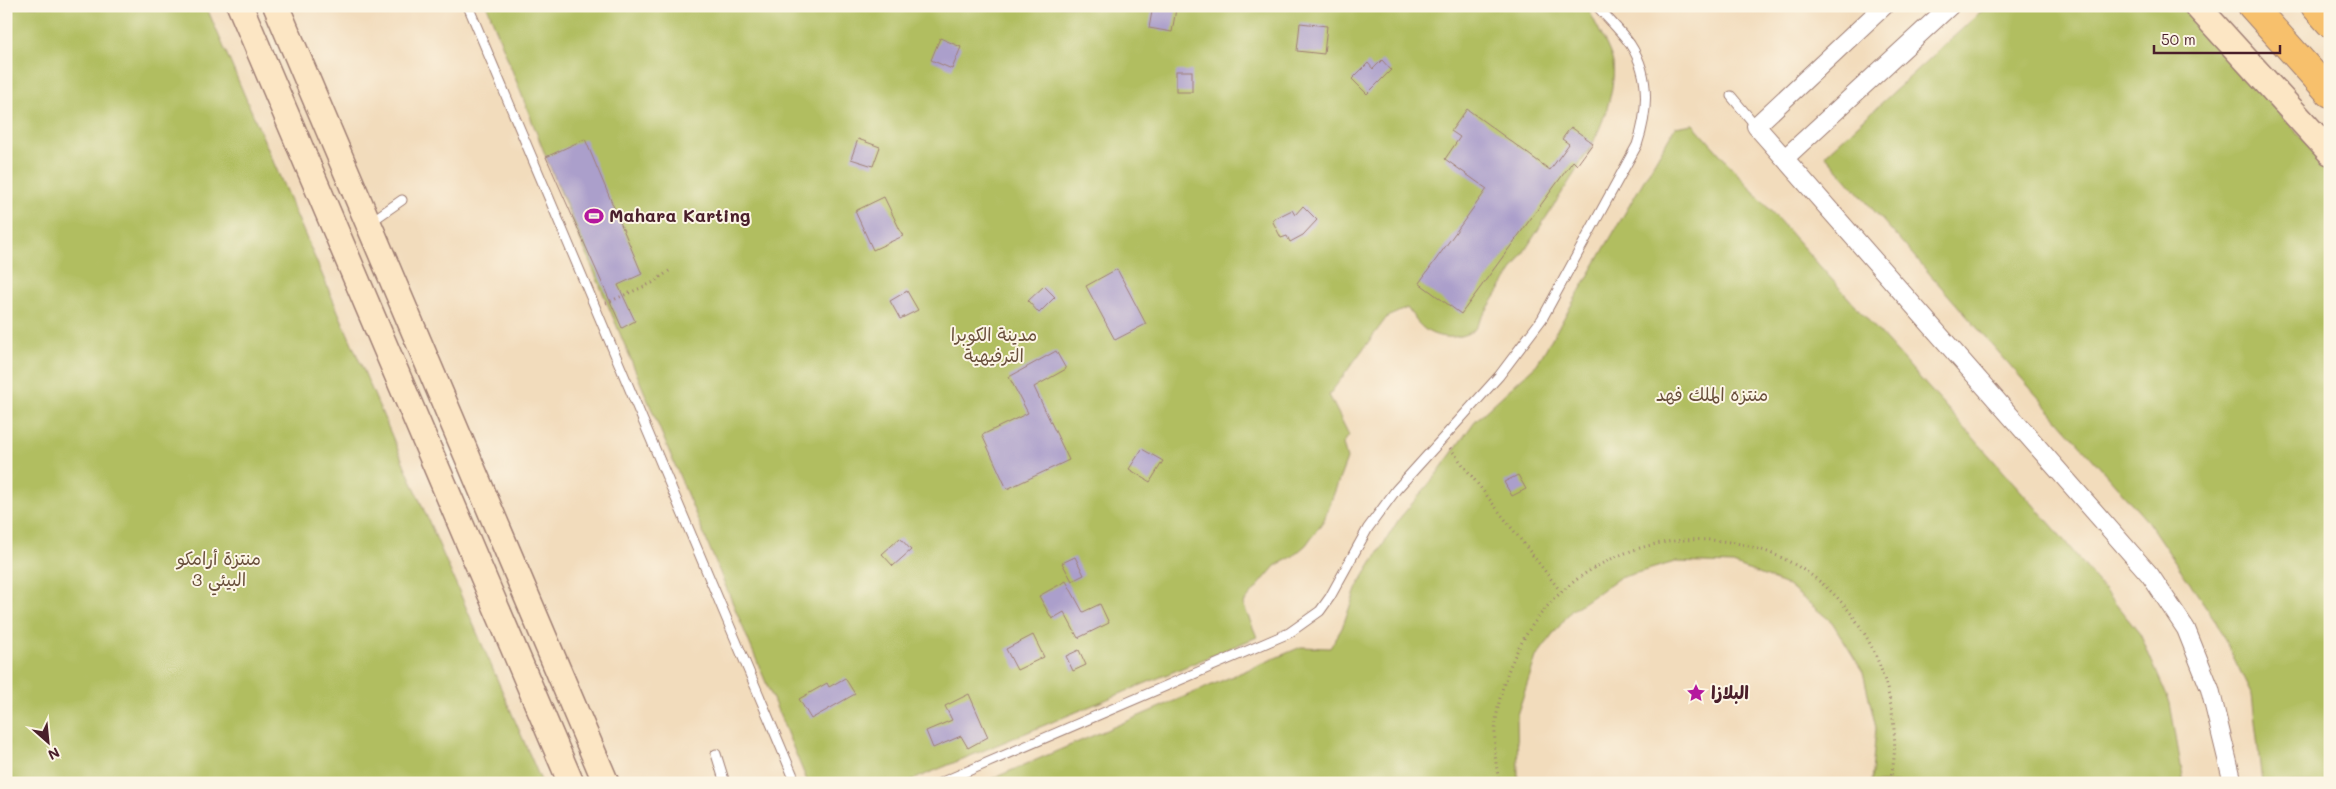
<svg xmlns="http://www.w3.org/2000/svg" width="2336" height="789" font-family="Mali,'Playpen Sans Arabic',sans-serif">
  <style>
    .green { fill: #b1be60; stroke: #7e6e46 }
    .building { fill: #ab9fcb }
    .lines { fill: none; stroke-linecap: round; stroke-linejoin: round }
    .lane-casing { stroke: #9e7e74; stroke-width: 11 }
    .street-casing { stroke: #9e7e74; stroke-width: 20 }
    .secondary-casing { stroke: #9e7e74; stroke-width: 28 }
    .highway-casing { stroke: #9e7e74; stroke-width: 30 }
    .path { stroke: #9e7e74; stroke-width: 3; stroke-dasharray: 1 4; stroke-linecap: butt }
    .lane { stroke: #fff; stroke-width: 9 }
    .street { stroke: #fff; stroke-width: 18 }
    .secondary { stroke: #fce6c4; stroke-width: 25 }
    .highway { stroke: #f7c06c; stroke-width: 28 }
    .labels { text-anchor: middle; stroke-width: 4; stroke-linejoin: round; paint-order: stroke }
    .poi-label { font-size: 18px; font-weight: bold; fill: #4a1f2b; stroke: #fcf5e5; text-anchor: start }
    .park-label { font-size: 18px; fill: #694f3b; stroke: #fcf5e5 }
  </style>
  <rect width="100%" height="100%" fill="#fcf5e5"/>
  <filter id="ink" filterUnits="userSpaceOnUse"><feTurbulence type="fractalNoise" baseFrequency=".02" numOctaves="2"/><feDisplacementMap in="SourceGraphic" scale="10" xChannelSelector="R" yChannelSelector="G"/><feConvolveMatrix kernelMatrix="1 2 1 2 8 2 1 2 1" color-interpolation-filters="sRGB"/></filter>
  <filter id="wash" filterUnits="userSpaceOnUse"><feTurbulence type="fractalNoise" baseFrequency=".0096" numOctaves="4" result="noise"/><feDisplacementMap in="SourceGraphic" scale="20" xChannelSelector="R" yChannelSelector="G"/><feGaussianBlur stdDeviation="1.12" result="paint"/><feColorMatrix in="noise" values="0 0 0 0 0 0 0 0 0 0 0 0 0 0 0 0 0 1.4 0 .05"/><feComposite in="paint" operator="in"/></filter>
  <g filter="url(#wash)">
    <rect width="100%" height="100%" fill="#f2dcbc"/>
    <!-- green -->
    <g class="green">
      <polygon points="6,6 206,6 542,783 6,783"/>
      <path d="M487 6H1587C1593 20 1611 50 1613 63 1616 91 1602 125 1590 149L1474 330C1460 340 1436 340 1422 327 1416 322 1412 314 1407 308L1387 317 1329 395 1349 435 1343 444 1347 459 1324 520 1306 545 1292 557 1275 566 1243 604 1257 637 905 783H808L546 157Z"/>
      <polygon points="1987,6 2183,6 2330,169 2330,783 2262,783 2252,695 2215,620 2148,522 1825,155"/>
      <polygon points="1693,124 2054,528 2140,634 2170,703 2184,783 1871,783 1876,728 1863,672 1832,622 1787,585 1733,564 1675,562 1619,578 1571,611 1536,657 1517,715 1518,776 1520,783 982,783 1301,647 1330,648 1342,628 1357,587 1399,519 1433,479 1475,421 1537,364 1675,127"/>
    </g>
    <g id="blocks">
      <!-- building -->
      <g class="building">
        <polygon points="1153,6 1176,9 1172,32 1149,28"/>
        <polygon points="1300,23 1327,26 1324,54 1297,51"/>
        <polygon points="940,38 961,47 952,69 931,60"/>
        <polygon points="1382,60 1391,70 1367,94 1352,79 1368,63 1373,69"/>
        <rect x="1176" y="71" width="16" height="21"/>
        <polygon points="1467,109 1550,170 1569,144 1562,139 1571,127 1593,143 1577,165 1573,161 1461,314 1419,283 1487,189 1445,159 1460,137 1451,131"/>
        <polygon points="585,139 642,274 618,285 635,321 622,328 546,157"/>
        <polygon points="858,139 880,147 873,166 851,159"/>
        <polygon points="884,197 903,236 873,250 855,211"/>
        <polygon points="1303,206 1317,220 1303,235 1290,242 1287,236 1281,238 1272,220 1292,210 1295,215"/>
        <polygon points="1117,269 1146,324 1115,340 1086,286"/>
        <polygon points="1044,286 1055,297 1039,313 1028,301"/>
        <polygon points="907,291 918,310 900,319 890,301"/>
        <polygon points="1056,351 1066,369 1034,387 1069,460 1007,489 982,435 1028,413 1009,377"/>
        <polygon points="1142,449 1163,461 1150,482 1129,469"/>
        <polygon points="1518,475 1526,489 1512,496 1504,482"/>
        <polygon points="900,538 911,550 893,566 882,554"/>
        <polygon points="1075,557 1084,575 1072,581 1062,563"/>
        <polygon points="1066,581 1083,612 1100,604 1109,623 1078,638 1064,612 1052,619 1039,596"/>
        <polygon points="1033,635 1044,657 1017,670 1006,649"/>
        <polygon points="1079,650 1086,665 1073,671 1066,656"/>
        <polygon points="845,678 855,694 811,719 799,699 827,683 829,687"/>
        <polygon points="969,694 988,737 968,748 961,736 933,748 926,731 952,720 945,706"/>
      </g>
    </g>
  </g>
  <g filter="url(#ink)">
    <use href="#blocks" fill-opacity="0" stroke="#9e7e74" stroke-width="1"/>
    <g class="lines">
      <!-- lane casing -->
      <g class="lane-casing">
        <g id="lane">
          <polyline points="468,6 796,783"/>
          <polyline points="1731,96 1756,126"/>
          <polyline points="369,223 402,200"/>
          <polyline points="716,754 725,783"/>
          <path d="M940 783 1289 633 1320 611 1330 597 1368 528 1396 490 1499 376 1542 319 1637 145C1648 112 1651 76 1630 44 1621 31 1608 19 1597 6"/>
        </g>
      </g>
      <!-- street casing -->
      <g class="street-casing">
        <g id="street">
          <polyline points="1884,6 1756,126 2150,575 2186,629 2210,689 2233,783"/>
          <polyline points="1785,158 1950,6"/>
        </g>
      </g>
      <!-- secondary casing -->
      <g class="secondary-casing">
        <g id="secondary">
          <polyline points="240,6 571,783"/>
          <polyline points="276,6 606,783"/>
          <polyline points="2197,6 2330,152"/>
        </g>
      </g>
      <!-- highway casing -->
      <g class="highway-casing">
        <g id="highway">
          <polyline points="2252,6 2330,93"/>
          <polyline points="2315,6 2330,23"/>
        </g>
      </g>
      <!-- path -->
      <g class="path">
        <polyline points="606,303 652,283 672,269"/>
        <polyline points="1450,448 1561,592"/>
        <path d="M1500 783C1490 747 1495 706 1508 672 1571 503 1809 492 1878 661 1892 696 1901 746 1889 783"/>
      </g>
      <!-- lane -->
      <use href="#lane" class="lane"/>
      <!-- street -->
      <use href="#street" class="street"/>
      <!-- secondary -->
      <use href="#secondary" class="secondary"/>
      <!-- highway -->
      <use href="#highway" class="highway"/>
    </g>
  </g>
  <!-- icons -->
  <defs>
    <g id="stadium-bare" transform="scale(1.5)"><path d="M0-5a6.5 5 0 1 0 0 10a6.5 5 0 1 0 0-10ZM-3.5-1.8h7v3.6h-7Z" fill="#b5179e" stroke="#fcf5e5" stroke-width="2.5" paint-order="stroke"/></g>
    <g id="sight-bare" transform="scale(1.5)"><path d="M0-6L1.8-2.2L6-1.7L2.9 1.2L3.7 5.4L0 3.3L-3.7 5.4L-2.9 1.2L-6-1.7L-1.8-2.2Z" fill="#b5179e" stroke="#fcf5e5" stroke-width="2.5" paint-order="stroke"/></g>
  </defs>
  <g fill-rule="evenodd">
    <use href="#stadium-bare" x="594" y="216"/>
    <use href="#sight-bare" x="1696" y="693"/>
  </g>
  <g class="labels">
    <!-- poi labels -->
    <g class="poi-label">
      <text x="609" y="222">Mahara Karting</text>
      <text x="1711" y="699">البلازا</text>
    </g>
    <!-- park labels -->
    <g class="park-label">
      <text x="994" y="341">مدينة الكوبرا<tspan x="994" dy="21">الترفيهية</tspan></text>
      <text x="1712" y="401">منتزه الملك فهد</text>
      <text x="219" y="565">منتزة أرامكو<tspan x="219" dy="21">البيئي 3</tspan></text>
    </g>
  </g>
  <!-- margin -->
  <rect width="2336" height="789" fill="none" stroke="#fcf5e5" stroke-width="25"/>
  <!-- north arrow -->
  <g transform="translate(48 742) rotate(153)" stroke="#fcf5e5" stroke-width="4" paint-order="stroke">
  <path d="M0-4L9 19L0 12L-9 19Z" fill="#4a1f2b"/>
  <text y="-8" font-size="14" font-weight="bold" text-anchor="middle" fill="#4a1f2b">N</text>
  </g>
  <!-- scale -->
  <path d="M2154 45v8h126v-8" fill="none" stroke="#4a1f2b" stroke-width="2.5"/>
  <text x="2161" y="45" font-size="15" fill="#4a1f2b" stroke="#fcf5e5" stroke-width="4" paint-order="stroke">50 m</text>
</svg>
